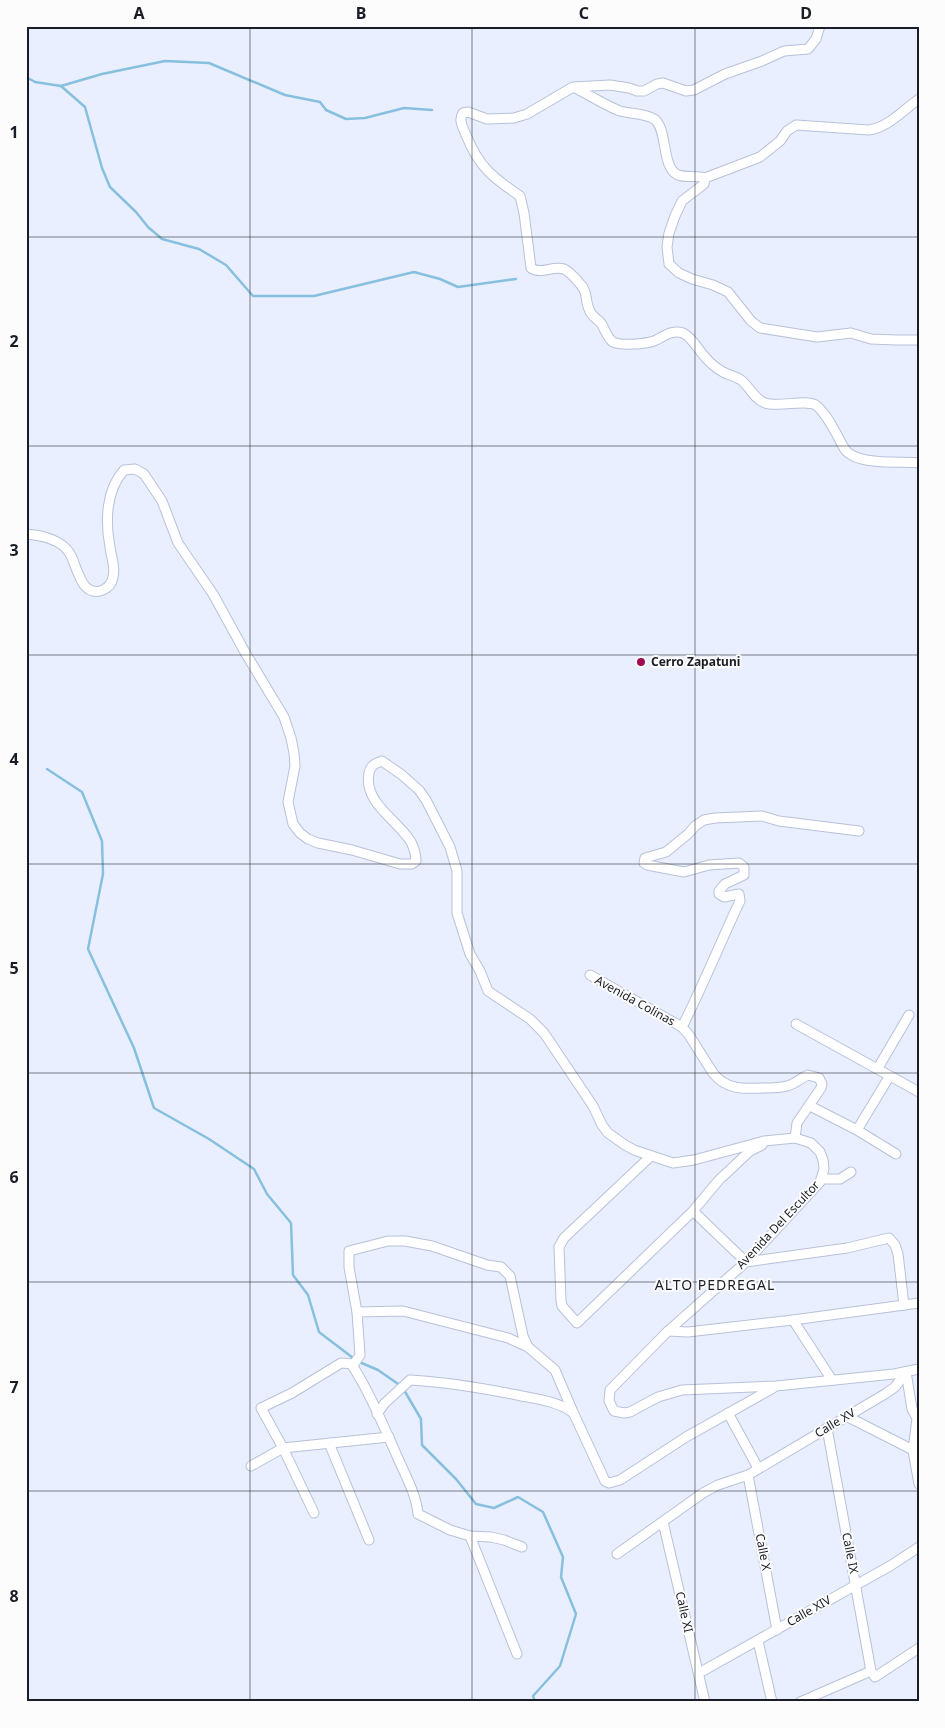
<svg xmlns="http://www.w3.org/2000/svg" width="945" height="1728" font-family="'Noto Sans',sans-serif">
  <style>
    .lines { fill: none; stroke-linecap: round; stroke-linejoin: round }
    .stream { stroke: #87c0de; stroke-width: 2.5 }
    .minor-casing { stroke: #b7c1d9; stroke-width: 11 }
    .minor { stroke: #fff; stroke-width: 9 }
    .grid { fill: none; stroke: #1a1d26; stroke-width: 1; stroke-opacity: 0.55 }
    .poi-dot { fill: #9f0b53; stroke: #fcfcfc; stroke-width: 2 }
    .labels { text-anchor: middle; stroke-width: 4; stroke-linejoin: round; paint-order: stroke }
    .poi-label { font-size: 12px; font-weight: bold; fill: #1a1d26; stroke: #fcfcfc; text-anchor: start }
    .street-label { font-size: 12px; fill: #1a1d26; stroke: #fcfcfc }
    .neighbourhood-label { font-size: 14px; letter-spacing: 1px; fill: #1a1d26; stroke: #fcfcfc }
    .neatline { fill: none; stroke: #1a1d26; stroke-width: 2 }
    .grid-label { font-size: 16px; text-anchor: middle; font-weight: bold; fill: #1a1d26 }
  </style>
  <rect width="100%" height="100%" fill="#e9effe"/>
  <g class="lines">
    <!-- stream -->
    <g class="stream">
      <polyline points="26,77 35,82 61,86 85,107 102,168 110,187 136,212 148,227 162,239 199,249 226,265 253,296 314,296 414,272 440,279 458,287 516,279"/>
      <polyline points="61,86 102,74 165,61 209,63 285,95 320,102 326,110 346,119 365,118 404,108 432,110"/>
      <polyline points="47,769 82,792 102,841 103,874 88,949 134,1048 154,1108 209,1139 254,1169 267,1194 291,1223 293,1275 308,1295 319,1332 357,1361 378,1370 401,1386"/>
      <polyline points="404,1390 421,1419 422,1445 456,1479 476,1504 494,1508 518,1497 543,1512 563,1557 561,1577 576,1614 560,1666 533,1696 535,1702"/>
    </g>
    <!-- minor casing -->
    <g class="minor-casing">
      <g id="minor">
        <path d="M820 26 816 39 808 49 784 51 762 61 725 74 694 90 686 91 663 83 657 84 644 91H637L629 88 610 85 573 87 527 114 514 118 487 119 468 112 463 113C458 120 463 127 466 135 479 167 492 177 520 196L524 213 531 268C542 275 553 265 564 269 570 272 577 280 581 285 588 292 585 301 589 309 591 316 596 318 601 323 605 329 607 338 613 342 622 346 645 344 654 341 663 337 672 329 683 333 693 338 698 350 706 358 710 363 718 369 723 372 729 375 735 376 741 380 750 387 754 399 765 403 779 408 808 398 817 406 829 417 836 434 844 448 854 466 900 461 919 463"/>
        <path d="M575 88C590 95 604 105 620 111 631 114 645 113 654 119 668 128 661 168 678 175 686 178 697 175 705 178L704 184 682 201 675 216 669 233 667 247 669 264 679 273 692 279 713 285 728 292 751 321 760 328 817 337 851 333 871 339 896 340H919"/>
        <path d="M705 178 760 157 780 141 787 131 796 125 869 130C889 127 903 110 919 99"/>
        <path d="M26 534C41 535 63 540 70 554 74 560 75 568 79 575 81 580 83 585 87 588 97 596 111 589 113 577 116 567 111 557 110 547 105 521 106 490 124 470L135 469 144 474 162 501 178 543 213 594 246 654 284 717 291 738 294 753 295 766 288 802 293 824 300 833 308 839 318 843 352 850 400 864H412L416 861C416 854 414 848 411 842 398 820 363 803 369 773 371 765 374 764 382 761L402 775 419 790 426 800 450 847 457 871V913L470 954 480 971 488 991 530 1019 544 1033 593 1106 602 1125 608 1133 625 1145 634 1150 673 1163 694 1160 764 1141 795 1138 811 1143 820 1152 823 1160 824 1169 820 1182 746 1262 668 1331 610 1390 609 1401 614 1411 624 1413 630 1412 658 1397 682 1390 776 1386 894 1374 919 1369"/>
        <path d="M590 975 682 1027 689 1035 713 1073C726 1090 744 1089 763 1088 771 1088 780 1088 787 1086 795 1084 801 1078 808 1075L819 1078 822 1084 821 1088 797 1123 795 1138"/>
        <polyline points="796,1024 919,1092"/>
        <path d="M682 1027C703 986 720 943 740 901L739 894 724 897 719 894V891L725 884 744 875V867L739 863 709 865 684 872 647 865 644 863 645 858 666 852 688 834 695 826 704 820 715 818 762 816 779 821 859 831"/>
        <polyline points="878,1068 909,1015"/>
        <polyline points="810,1106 857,1130 896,1154"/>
        <polyline points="857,1130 889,1077"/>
        <polyline points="651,1156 564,1238 559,1247 561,1300 562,1306 577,1323 693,1211 719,1180 750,1151 762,1145"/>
        <polyline points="822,1179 840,1179 851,1172"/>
        <polyline points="693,1211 746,1262"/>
        <polyline points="746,1262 847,1248 889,1238 895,1245 898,1254 904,1305"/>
        <polyline points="357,1312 349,1267 349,1251 388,1241 405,1241 432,1246 487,1265 501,1267 510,1276 523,1336 528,1347"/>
        <polyline points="793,1320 832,1380"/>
        <polyline points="668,1331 688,1332 793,1320 919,1303"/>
        <path d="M352 1365C370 1393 383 1425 397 1456 405 1475 416 1493 418 1514L450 1530 470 1536 491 1537 504 1540 522 1547"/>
        <polyline points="906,1372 912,1409 917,1418 913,1451 919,1484"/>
        <polyline points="728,1413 758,1468"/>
        <path d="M377 1414 384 1404 410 1380C446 1382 482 1388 517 1395 536 1399 557 1401 572 1412"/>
        <polyline points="846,1416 919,1453"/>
        <polyline points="827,1428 871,1671 875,1677 919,1648"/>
        <polyline points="329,1443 369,1540"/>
        <polyline points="251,1466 283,1448 389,1437"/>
        <polyline points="748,1475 777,1630"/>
        <polyline points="314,1513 283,1448 261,1408 292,1393 341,1363 354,1364 360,1355 357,1312 403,1311 508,1338 528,1347 555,1370 573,1412 605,1481 609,1483 620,1480 686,1437 773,1388"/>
        <polyline points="663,1522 705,1702"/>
        <polyline points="470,1536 517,1654"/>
        <polyline points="617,1554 703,1493 718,1485 748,1475 885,1394 895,1387 906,1372"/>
        <polyline points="758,1641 772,1702"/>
        <polyline points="699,1673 890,1566 919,1547"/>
        <polyline points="800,1702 871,1671"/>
      </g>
    </g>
    <!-- minor -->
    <use href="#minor" class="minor"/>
  </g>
  <!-- grid -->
  <path class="grid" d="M250 26V1702M472 26V1702M695 26V1702M26 237H919M26 446H919M26 655H919M26 864H919M26 1073H919M26 1282H919M26 1491H919"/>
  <!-- markers -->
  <circle class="poi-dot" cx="641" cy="662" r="5"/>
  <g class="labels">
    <!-- poi labels -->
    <g class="poi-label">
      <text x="651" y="666">Cerro Zapatuni</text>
    </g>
    <!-- street labels -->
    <g class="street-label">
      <text transform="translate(635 1001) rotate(29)" y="4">Avenida Colinas</text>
      <text transform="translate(778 1225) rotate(-47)" y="4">Avenida Del Escultor</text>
      <text transform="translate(835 1423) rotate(-31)" y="4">Calle XV</text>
      <text transform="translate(763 1552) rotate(79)" y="4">Calle X</text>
      <text transform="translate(850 1553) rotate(79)" y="4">Calle IX</text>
      <text transform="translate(809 1611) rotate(-30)" y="4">Calle XIV</text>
      <text transform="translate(684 1612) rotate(77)" y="4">Calle XI</text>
    </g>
    <!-- neighbourhood labels -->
    <g class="neighbourhood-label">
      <text x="715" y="1290">ALTO PEDREGAL</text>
    </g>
  </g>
  <!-- border -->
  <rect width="945" height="1728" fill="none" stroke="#fcfcfc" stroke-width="55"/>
  <rect x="28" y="28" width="890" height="1672" class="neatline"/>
  <g class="grid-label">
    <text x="139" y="19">A</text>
    <text x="361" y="19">B</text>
    <text x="584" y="19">C</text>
    <text x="806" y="19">D</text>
    <text x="14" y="138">1</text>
    <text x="14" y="347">2</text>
    <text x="14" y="556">3</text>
    <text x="14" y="765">4</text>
    <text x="14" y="974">5</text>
    <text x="14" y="1183">6</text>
    <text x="14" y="1393">7</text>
    <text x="14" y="1602">8</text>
  </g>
</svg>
